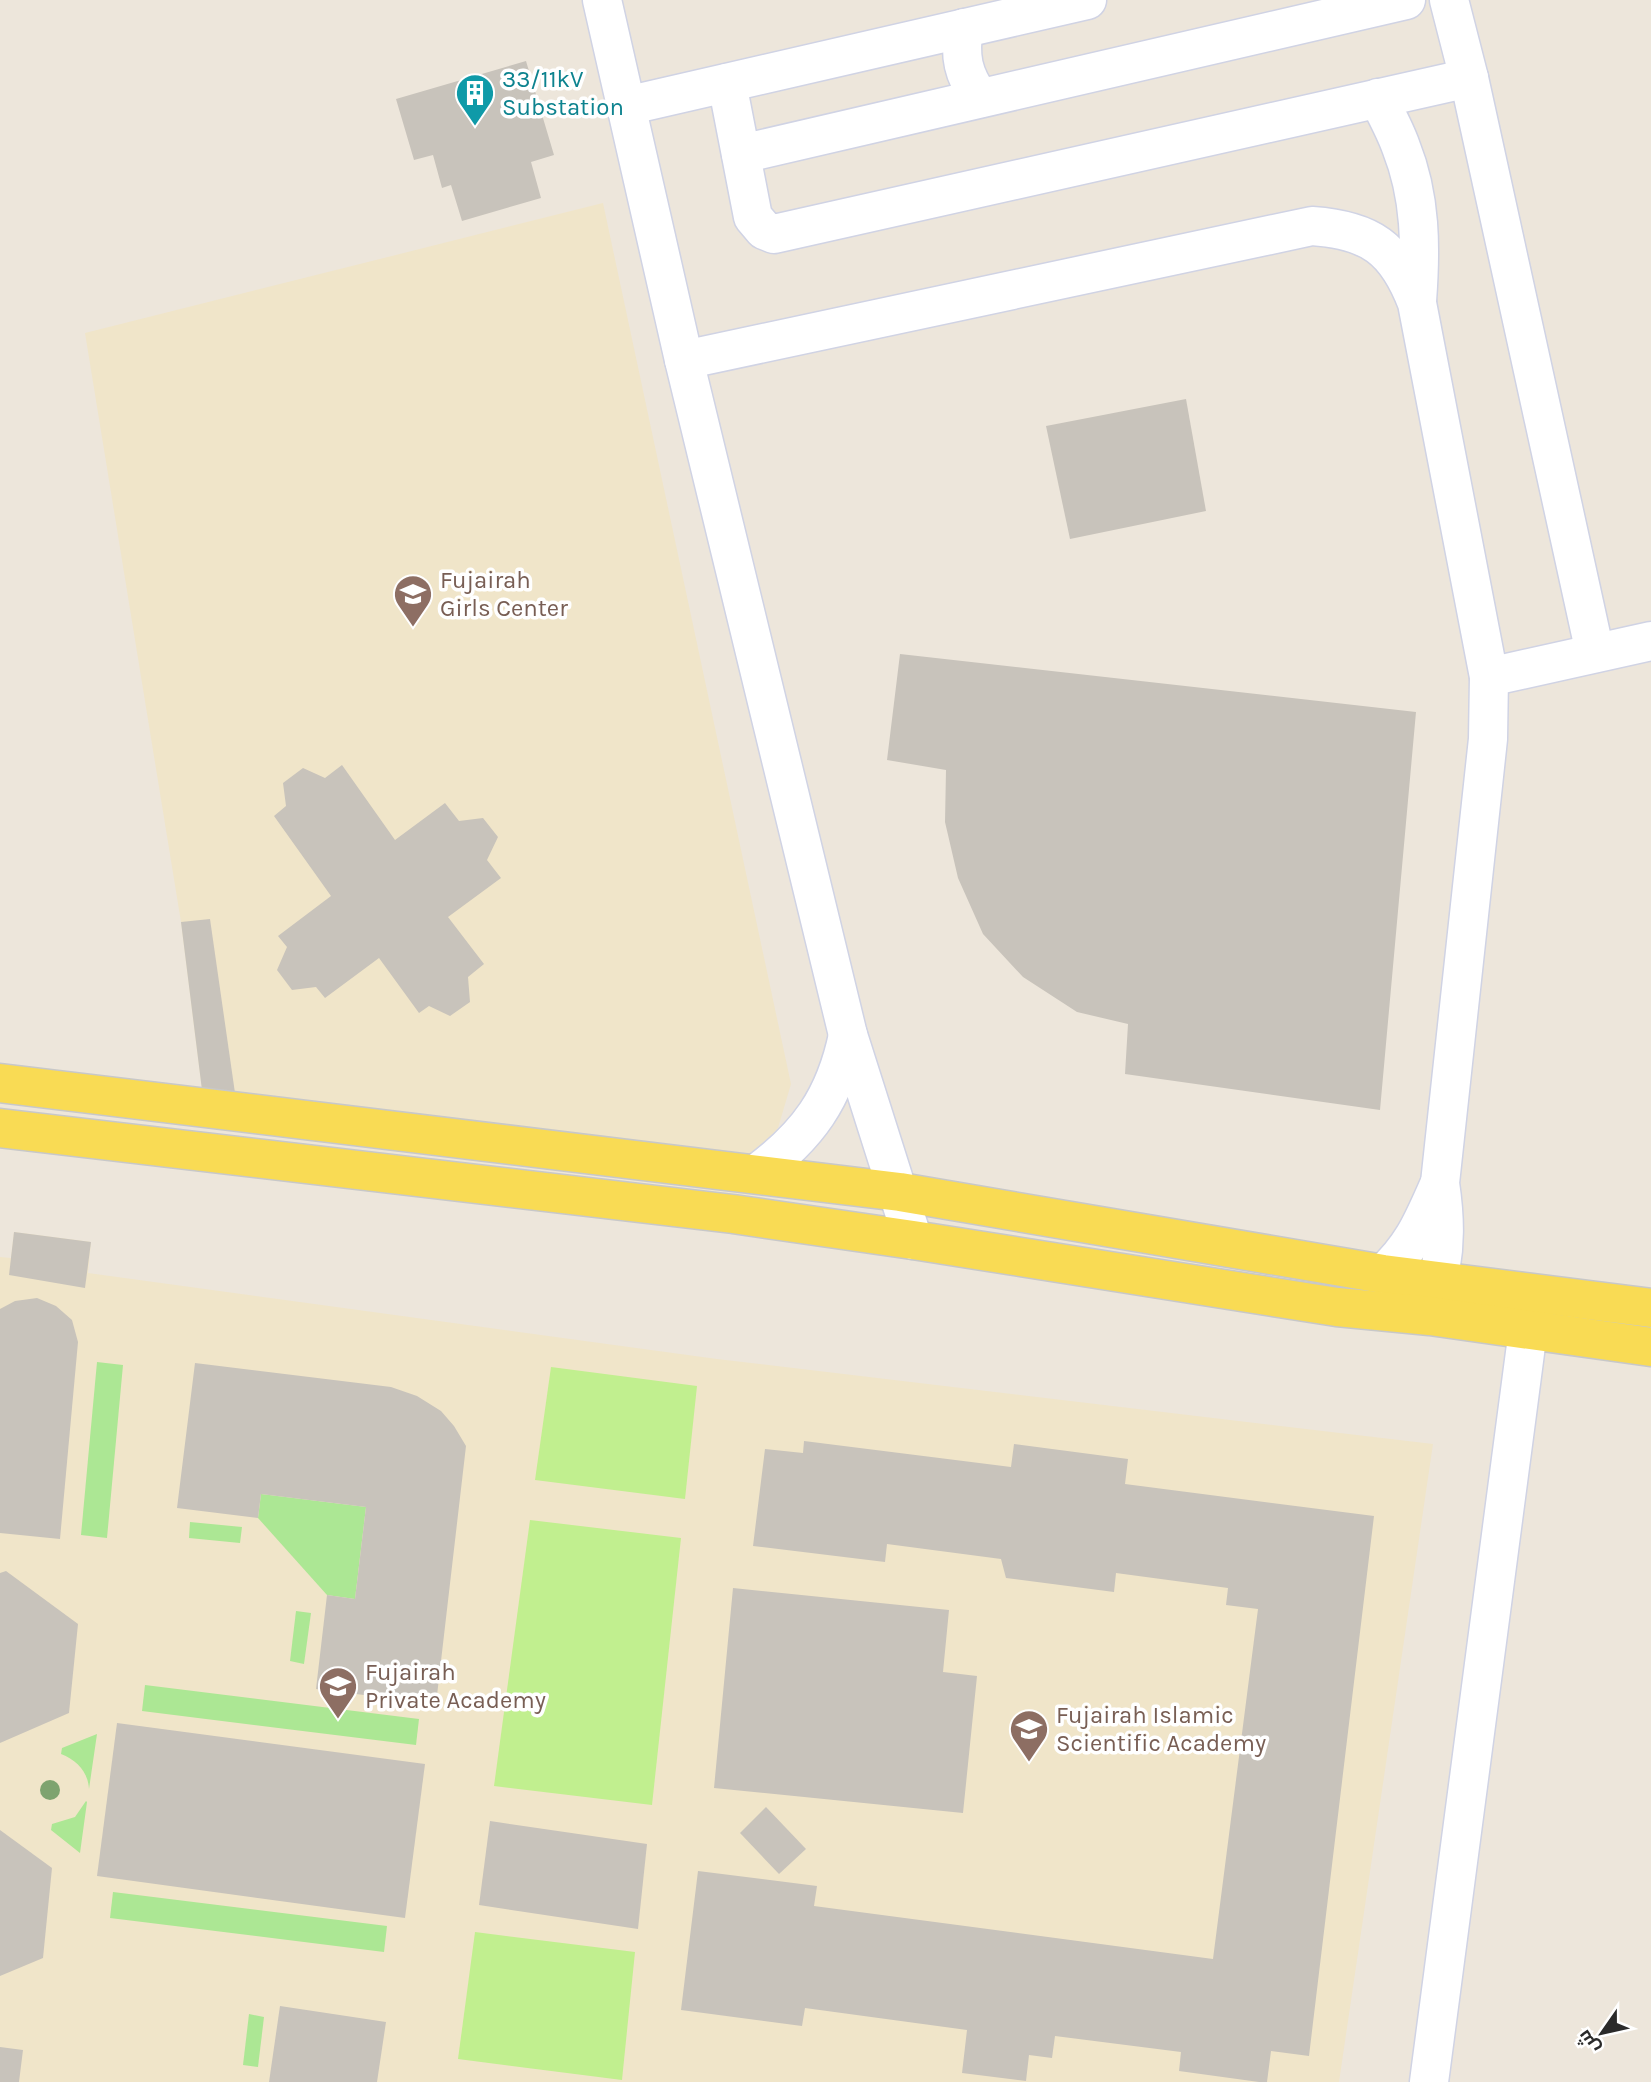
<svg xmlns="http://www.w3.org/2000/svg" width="1651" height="2082" font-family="Karla,Cairo,sans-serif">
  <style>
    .education { fill: #f0e5c9 }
    .green { fill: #ace794 }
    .pitch { fill: #c1ef8f }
    .building { fill: #c8c3bb }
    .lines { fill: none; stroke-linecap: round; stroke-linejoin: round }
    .minor-casing { stroke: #d0d3e4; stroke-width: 41 }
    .major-casing { stroke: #c8c8c8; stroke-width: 41 }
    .minor { stroke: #fff; stroke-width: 38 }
    .major { stroke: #f9db54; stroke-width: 38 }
    .tree { fill: #7ea36f }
    .labels { text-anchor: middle; stroke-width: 7; stroke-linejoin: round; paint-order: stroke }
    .culture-label { font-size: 24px; fill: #0d838f; stroke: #fff; text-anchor: start }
    .education-label { font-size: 24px; fill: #785e54; stroke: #fff; text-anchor: start }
  </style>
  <rect width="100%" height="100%" fill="#ede6db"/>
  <!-- education -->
  <g class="education">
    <polygon points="603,203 791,1084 778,1128 752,1157 202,1090 181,922 85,333"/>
    <polygon points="14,1232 91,1242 88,1273 717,1359 1433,1444 1339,2082 0,2082 0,1257 11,1258"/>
  </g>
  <!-- green -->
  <g class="green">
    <polygon points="97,1362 123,1365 107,1538 81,1535"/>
    <polygon points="261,1494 366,1507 355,1599 327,1595 258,1518"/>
    <polygon points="190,1522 242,1527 240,1543 189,1538"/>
    <polygon points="296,1611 311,1613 304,1664 290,1661"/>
    <polygon points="145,1685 419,1719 416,1745 142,1711"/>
    <path d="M97 1734 89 1789C88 1772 77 1760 61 1754L62 1748Z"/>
    <polygon points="86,1801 87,1802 80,1853 51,1830 52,1824 75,1817"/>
    <polygon points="113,1892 387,1926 384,1952 110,1918"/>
    <polygon points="249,2014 264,2017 258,2067 243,2065"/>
  </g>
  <!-- pitch -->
  <g class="pitch">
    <polygon points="551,1367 697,1386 685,1499 535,1480"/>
    <polygon points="530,1520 681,1538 652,1805 494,1786"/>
    <polygon points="475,1932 635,1952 622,2080 458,2059"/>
  </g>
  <!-- building -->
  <g class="building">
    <polygon points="526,61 554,155 531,162 541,198 462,221 451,185 442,188 433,155 414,160 396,99"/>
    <polygon points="1186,399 1206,511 1070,539 1046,426"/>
    <polygon points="900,654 1416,712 1380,1110 1125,1074 1128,1024 1077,1012 1023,977 983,934 958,878 945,822 946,770 887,760"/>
    <polygon points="342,765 395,840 445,803 459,821 483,818 498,837 487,860 501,878 448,917 484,964 468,977 470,1002 450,1016 429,1006 419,1013 379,958 325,998 316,987 292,990 277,970 287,947 278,936 331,896 274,816 286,806 283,783 303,768 325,778"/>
    <polygon points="210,919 235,1093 202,1090 181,922"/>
    <polygon points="14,1232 91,1242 85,1288 9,1275"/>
    <polygon points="37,1298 56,1306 72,1320 78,1342 60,1539 0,1533 0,1309 15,1301"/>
    <polygon points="195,1363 391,1387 417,1396 441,1411 454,1426 466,1446 436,1704 316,1689 327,1595 355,1599 366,1507 261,1494 258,1518 177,1508"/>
    <polygon points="804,1441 1011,1467 1014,1444 1128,1459 1125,1484 1374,1516 1309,2056 1271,2051 1267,2082 1259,2082 1179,2071 1181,2052 1055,2036 1052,2058 1029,2055 1026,2081 962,2073 967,2030 805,2008 802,2026 681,2010 698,1871 817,1886 814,1906 1213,1959 1258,1609 1226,1605 1228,1588 1116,1573 1114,1592 1006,1578 1001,1559 887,1544 885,1562 753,1546 765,1449 803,1453"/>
    <polygon points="6,1571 78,1624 69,1713 0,1743 0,1573"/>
    <polygon points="733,1588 949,1610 943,1672 977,1676 963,1813 714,1788"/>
    <polygon points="117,1723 425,1764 405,1918 97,1876"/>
    <polygon points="766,1807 806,1849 779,1874 740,1833"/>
    <polygon points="490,1821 647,1844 638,1929 479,1905"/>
    <polygon points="0,1830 52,1868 43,1958 0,1976"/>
    <polygon points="280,2006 386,2022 377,2082 269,2082"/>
    <polygon points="0,2047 23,2050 19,2082 0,2082"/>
  </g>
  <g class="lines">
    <!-- minor casing -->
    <g class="minor-casing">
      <g id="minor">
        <polyline points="602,0 684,360 848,1035 913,1240"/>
        <polyline points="1449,0 1469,78 1595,653"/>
        <path d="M964 28C959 56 963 75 980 98"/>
        <polyline points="727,83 753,217 764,230 774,234 1469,78"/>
        <path d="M1378 98C1386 114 1395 130 1401 147 1421 197 1421 248 1417 301"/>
        <polyline points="626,106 1087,0"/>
        <polyline points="741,154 1406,0"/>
        <path d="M684 360 1312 226C1370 230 1396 248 1417 303L1489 677 1488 739 1440 1183C1445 1217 1446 1247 1438 1281"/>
        <polyline points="1489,677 1651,641"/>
        <path d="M756 1174C808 1136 835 1098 848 1035"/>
        <path d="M1383 1274C1413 1247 1423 1221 1439 1185"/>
        <polyline points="1429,2082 1528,1330"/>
      </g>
    </g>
    <!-- major casing -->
    <g class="major-casing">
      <g id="major">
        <polyline points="0,1083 900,1192 1383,1274 1651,1308"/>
        <polyline points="0,1128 733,1214 913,1240 1337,1307 1430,1316 1651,1347"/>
      </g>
    </g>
    <!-- minor -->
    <use href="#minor" class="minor"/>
    <!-- major -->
    <use href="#major" class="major"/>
  </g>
  <!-- trees -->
  <circle class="tree" cx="50" cy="1790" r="10"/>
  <!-- icons -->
  <defs>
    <g id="building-pin" transform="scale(2.0125)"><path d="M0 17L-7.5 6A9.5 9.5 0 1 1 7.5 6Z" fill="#0f9aa8" stroke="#fff"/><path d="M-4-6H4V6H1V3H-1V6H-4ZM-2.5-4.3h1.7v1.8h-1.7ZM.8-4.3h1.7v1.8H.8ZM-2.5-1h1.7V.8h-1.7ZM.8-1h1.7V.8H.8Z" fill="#fff"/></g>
    <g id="school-pin" transform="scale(2.0125)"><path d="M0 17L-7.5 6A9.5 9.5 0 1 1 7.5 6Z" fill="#8d6e63" stroke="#fff"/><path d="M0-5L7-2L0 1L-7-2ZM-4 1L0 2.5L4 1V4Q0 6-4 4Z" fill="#fff"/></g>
  </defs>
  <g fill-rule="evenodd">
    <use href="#building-pin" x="475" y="93"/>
    <use href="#school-pin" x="413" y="594"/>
    <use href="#school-pin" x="338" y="1686"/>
    <use href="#school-pin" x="1029" y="1729"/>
  </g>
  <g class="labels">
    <!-- culture labels -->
    <g class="culture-label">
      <text x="502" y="87">33/11kV<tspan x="502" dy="28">Substation</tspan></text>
    </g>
    <!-- education labels -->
    <g class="education-label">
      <text x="440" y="588">Fujairah<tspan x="440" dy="28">Girls Center</tspan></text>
      <text x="365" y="1680">Fujairah<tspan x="365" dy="28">Private Academy</tspan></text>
      <text x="1056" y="1723">Fujairah Islamic<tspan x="1056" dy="28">Scientific Academy</tspan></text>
    </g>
  </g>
  <!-- north arrow -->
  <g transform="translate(1602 2033) rotate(236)" stroke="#ffffff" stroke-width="5" paint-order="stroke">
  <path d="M0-5L12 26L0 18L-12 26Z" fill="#2a2a2a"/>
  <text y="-10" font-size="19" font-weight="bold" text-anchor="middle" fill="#2a2a2a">ش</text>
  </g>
</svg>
